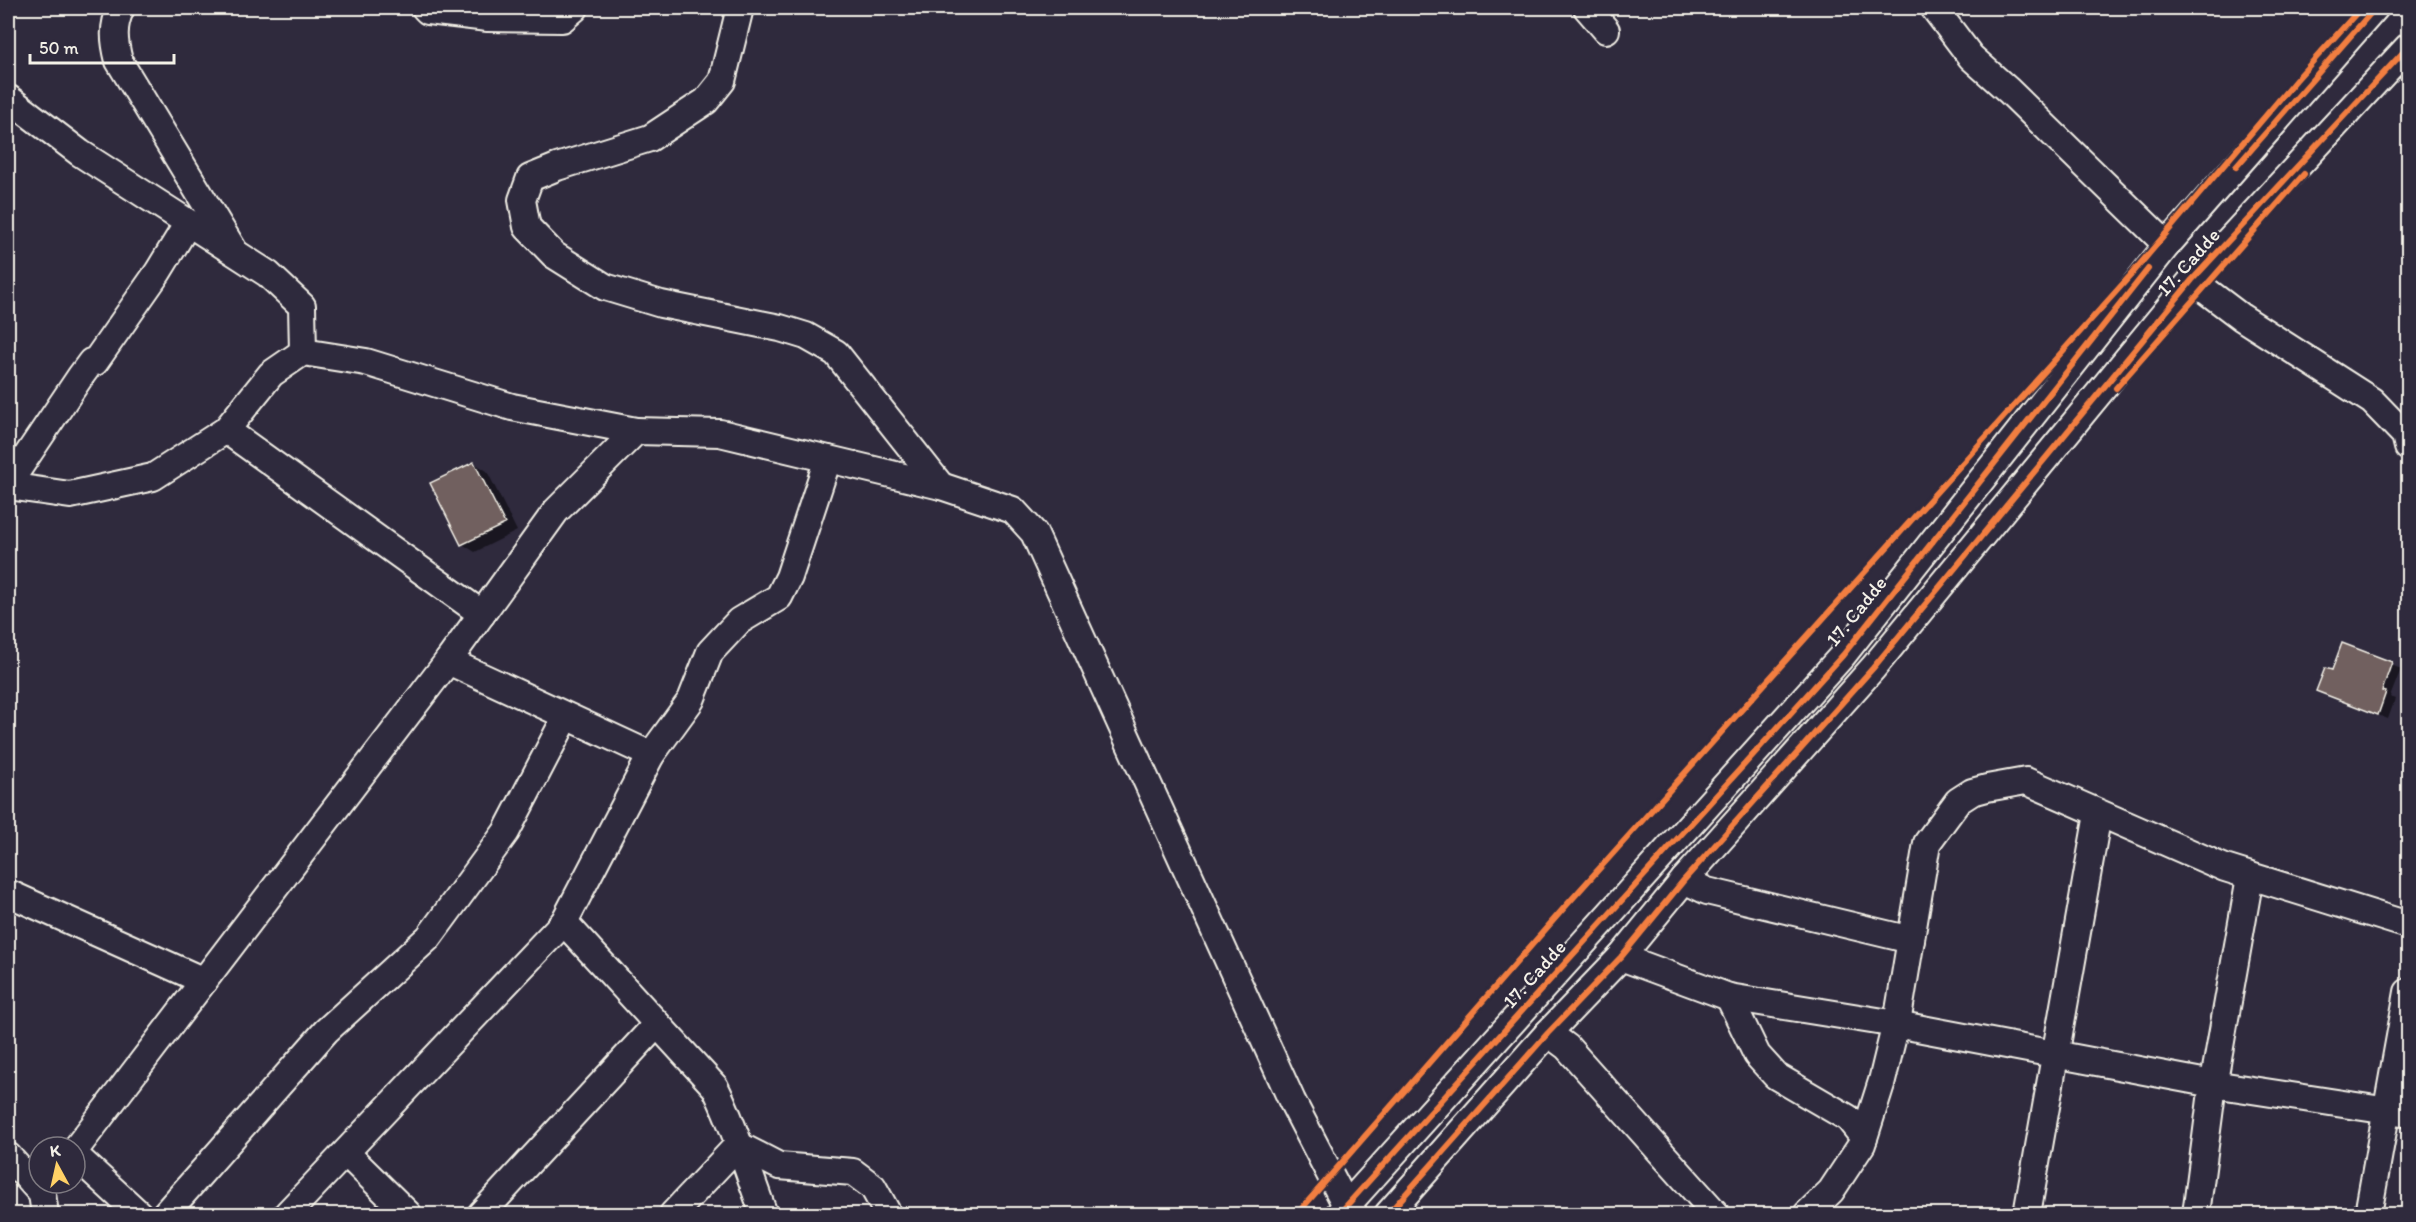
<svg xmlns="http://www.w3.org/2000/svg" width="2416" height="1222" font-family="Itim,sans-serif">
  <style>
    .shadow { fill: #0007 }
    .building { fill: #71615f; stroke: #f4f1e8; stroke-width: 1.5 }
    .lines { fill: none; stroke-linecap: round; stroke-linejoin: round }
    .minor-casing { stroke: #f4f1e8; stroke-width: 30 }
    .minor { stroke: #2f2a3d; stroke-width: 26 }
    .cycleway-casing { stroke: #2f2a3d; stroke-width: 10 }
    .cycleway { stroke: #f27e40; stroke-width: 6 }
    .labels { text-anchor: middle; stroke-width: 5; stroke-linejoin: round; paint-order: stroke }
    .street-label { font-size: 20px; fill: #f4f1e8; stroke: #2f2a3d }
  </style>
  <rect width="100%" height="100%" fill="#2f2a3d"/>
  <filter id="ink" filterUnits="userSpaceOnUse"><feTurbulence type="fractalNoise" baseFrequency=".0167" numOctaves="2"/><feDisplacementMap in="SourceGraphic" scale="12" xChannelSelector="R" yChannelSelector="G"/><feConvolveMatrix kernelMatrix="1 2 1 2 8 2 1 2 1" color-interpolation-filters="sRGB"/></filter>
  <g filter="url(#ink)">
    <!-- shadow -->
    <g class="shadow">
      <polygon points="474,463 487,471 517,531 475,552 462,544"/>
      <polygon points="2343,645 2401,669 2390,697 2395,699 2388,719 2318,691 2333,672"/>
    </g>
    <!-- building -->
    <g class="building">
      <polygon points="474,462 505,524 461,545 430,483"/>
      <polygon points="2342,643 2392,662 2382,691 2386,692 2378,715 2316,691 2325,668 2332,670"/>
    </g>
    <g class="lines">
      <!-- minor casing -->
      <g class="minor-casing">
        <g id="minor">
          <path d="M121 8C112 27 114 41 119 61L233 249"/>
          <polyline points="425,8 428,11 488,18 562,19 575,8"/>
          <polyline points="740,8 722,81 706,101 650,138 557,167 530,178 522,200 527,227 554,255 605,287 661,304 780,328 806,336 836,353 941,486"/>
          <polyline points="1587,8 1606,30"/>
          <polyline points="1934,8 1971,57 2009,91 2167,245"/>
          <polyline points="8,98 80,153 268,274 302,306 303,352"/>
          <polyline points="2192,280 2241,317 2372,401 2405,435 2408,447"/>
          <polyline points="226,430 482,614"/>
          <polyline points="8,484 80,377 91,362 95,362 158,272 188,223"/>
          <polyline points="8,486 70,495 153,477 226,430 271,374 303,352 366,362 512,407 636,431"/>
          <polyline points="448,661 651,755"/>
          <polyline points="1684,880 1707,891 1911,940"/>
          <polyline points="8,893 204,981"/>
          <path d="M564 922 715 1087C735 1127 748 1172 764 1214"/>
          <polyline points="1621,957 1729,997 1896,1024 2213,1084 2408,1114"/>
          <polyline points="1729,997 1757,1055 1776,1076 1848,1118 1864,1138"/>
          <polyline points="1548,1033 1567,1047 1716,1214"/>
          <polyline points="75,1150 448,661 556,511 636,431 720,433 941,486 1013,510 1034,533 1292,1101 1347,1207 1354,1214"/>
          <polyline points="346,1153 408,1214"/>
          <polyline points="75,1155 139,1214"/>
          <polyline points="8,1156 42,1194 45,1214"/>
          <polyline points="165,1214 326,1031 429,937 506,832 566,717"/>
          <polyline points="287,1214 564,922 651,755 691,700 710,652 739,621 779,597 789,577 828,459"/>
          <polyline points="481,1214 657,1024"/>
          <polyline points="673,1214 738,1145 779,1166 853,1172 873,1187 888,1214"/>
          <polyline points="1339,1214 1843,655 2167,245 2375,8"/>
          <polyline points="1388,1214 1548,1033 1621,957 1684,880 1873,668 2192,280 2408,47"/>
          <polyline points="1807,1214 1831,1191 1862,1144 1882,1081 1899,1011 1927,843 1958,801 1972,792 1987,788 2026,781 2225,868 2408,925"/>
          <polyline points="2027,1214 2098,814"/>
          <polyline points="2196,1214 2212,1092 2250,877"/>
          <polyline points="2368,1214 2408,992"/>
        </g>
      </g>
      <!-- minor -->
      <use href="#minor" class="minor"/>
      <!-- cycleway casing -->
      <g class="cycleway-casing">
        <g id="cycleway">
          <polyline points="2236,167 2375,8"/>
          <polyline points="2116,388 2304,174"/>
          <polyline points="1297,1214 1564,908 2130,276 2296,80 2361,8"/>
          <polyline points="1339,1214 1843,655 2148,269"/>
          <polyline points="1388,1214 1548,1033 1621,957 1684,880 1873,668 2192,280 2408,47"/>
        </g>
      </g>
      <!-- cycleway -->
      <use href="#cycleway" class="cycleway"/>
    </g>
  </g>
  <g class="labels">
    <!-- street labels -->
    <g class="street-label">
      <text transform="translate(2188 262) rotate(-48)" y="7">17. Cadde</text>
      <text transform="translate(1856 611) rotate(-51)" y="7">17. Cadde</text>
      <text transform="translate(1534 974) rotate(-48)" y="7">17. Cadde</text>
    </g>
  </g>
  <!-- margin -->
  <rect width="2416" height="1222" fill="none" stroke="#2f2a3d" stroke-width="30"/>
  <rect x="15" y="15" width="2386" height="1192" fill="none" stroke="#f4f1e8" stroke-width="2" filter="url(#ink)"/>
  <!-- north arrow -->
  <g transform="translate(57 1165) rotate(352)"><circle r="28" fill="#2f2a3d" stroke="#7e7a81" stroke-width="1.5"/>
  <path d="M0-4.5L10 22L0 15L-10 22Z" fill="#ffd166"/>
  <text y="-9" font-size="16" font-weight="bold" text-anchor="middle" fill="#f4f1e8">K</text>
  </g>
  <!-- scale -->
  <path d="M30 54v9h144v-9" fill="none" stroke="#f4f1e8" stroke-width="3"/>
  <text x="39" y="54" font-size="18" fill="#f4f1e8" stroke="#2f2a3d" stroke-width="4.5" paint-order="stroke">50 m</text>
</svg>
